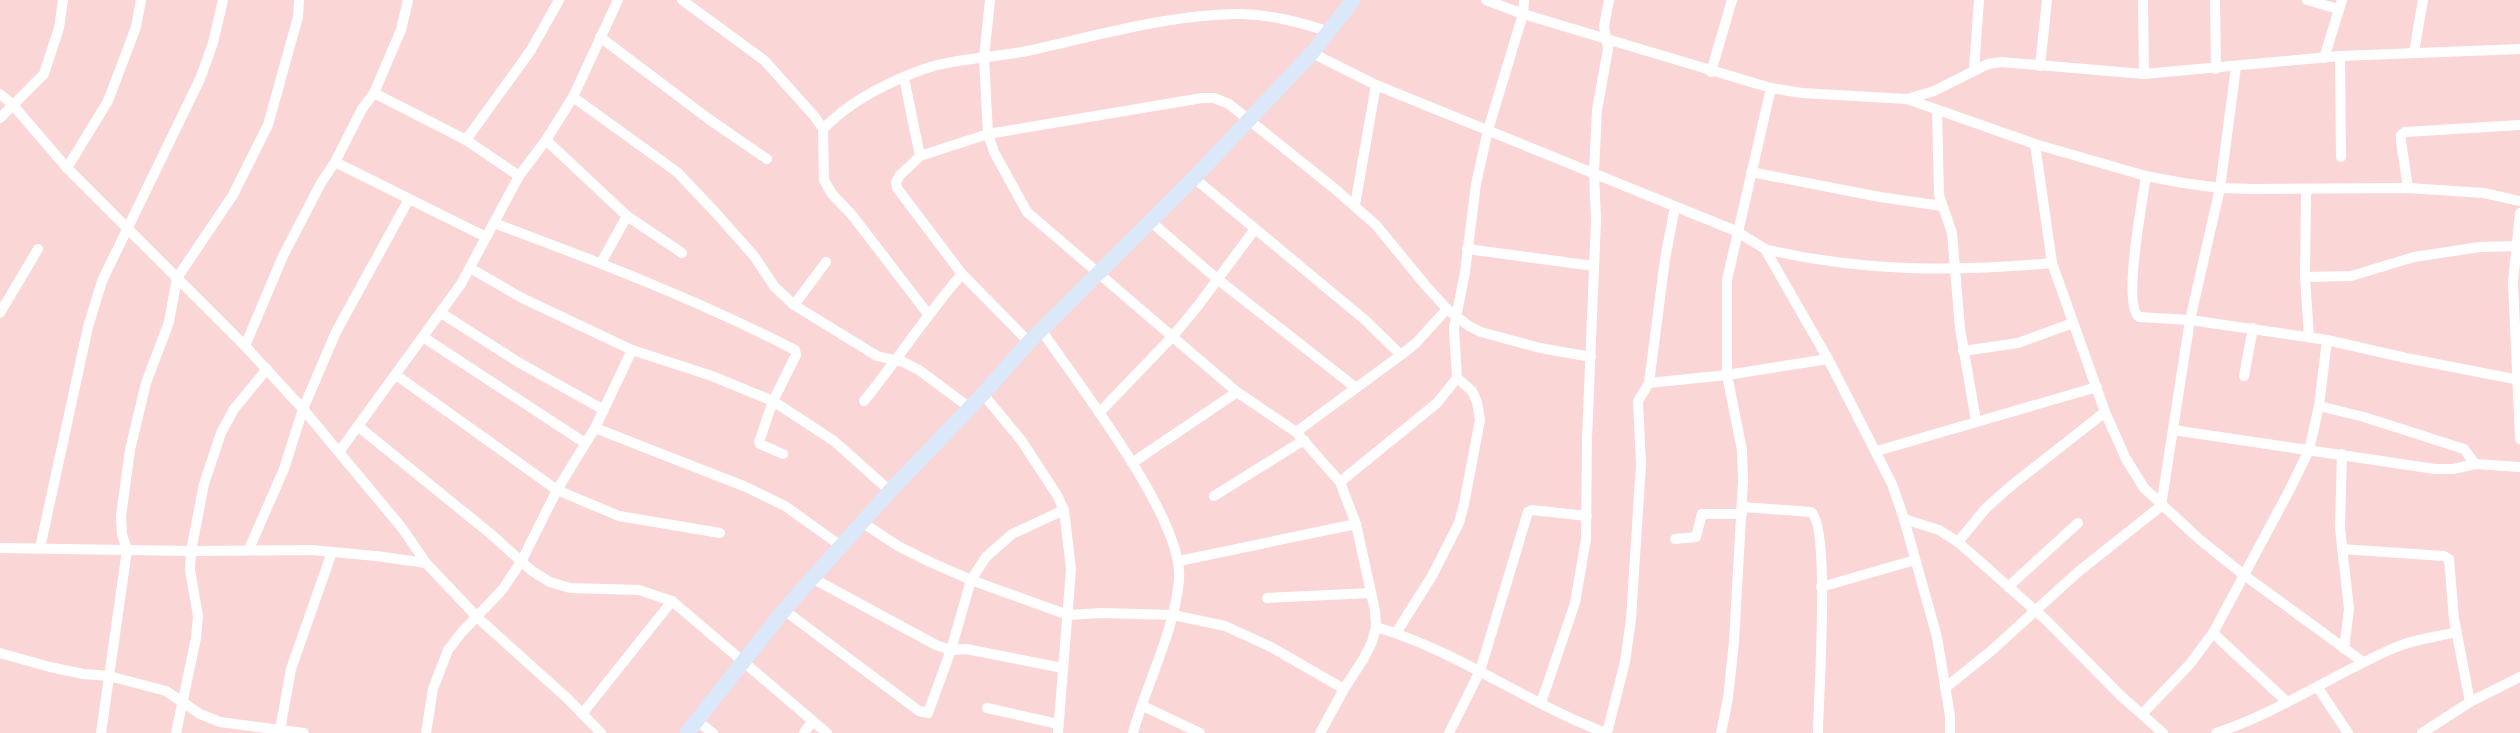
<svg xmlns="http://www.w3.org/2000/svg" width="2520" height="733" font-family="'Varela Round',sans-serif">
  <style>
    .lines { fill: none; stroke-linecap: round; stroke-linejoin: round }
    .street { stroke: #fff; stroke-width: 10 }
    .secondary { stroke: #dbe8fa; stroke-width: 15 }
  </style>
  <rect width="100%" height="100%" fill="#fad6d7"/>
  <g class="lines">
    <!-- street -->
    <g class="street">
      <polyline points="682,0 765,61 815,117 823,129 824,180 832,194 852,215 928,314"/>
      <polyline points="990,0 984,58 988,134 994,152 1027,212 1237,392 1296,432 1340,482 1356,524 1375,611 1376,627 1372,642 1364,658 1344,689 1320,733"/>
      <polyline points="1486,0 1523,14 1771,88 1802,93 1907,99 2035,144 2146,176 2183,183 2220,188 2253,189 2408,188 2484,193 2520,201"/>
      <polyline points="2143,0 2144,74"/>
      <polyline points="2215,0 2216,69"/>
      <polyline points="2307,0 2338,9"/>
      <polyline points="600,37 710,120 767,159"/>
      <polyline points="2414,52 2423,0"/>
      <polyline points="1312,53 1376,85 1736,231 1765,249 1828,359 1892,484 1904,519 1937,637 1950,716 1950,733"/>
      <polyline points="2340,56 2341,157"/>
      <polyline points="2324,58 2342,0"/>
      <polyline points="2040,66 2047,0"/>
      <polyline points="1974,70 1979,0"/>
      <polyline points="1711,72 1732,0"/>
      <polyline points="904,78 920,156"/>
      <polyline points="374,93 466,140 519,176"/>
      <polyline points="0,94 12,104 67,168 245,346 303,409 402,528 426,563 478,618 568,699 601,733"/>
      <polyline points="573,97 677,172 716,213 754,256 774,286 794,305 877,356 903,362 919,370 970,408"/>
      <polyline points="1907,99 1934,91 1988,64 2001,62 2144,74 2340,56 2520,49"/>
      <polyline points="1937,110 1939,195 1952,233 1960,328 1976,421"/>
      <polyline points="0,118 44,74 59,28 63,0"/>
      <path d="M823 129C850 101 888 82 924 69 957 58 993 58 1027 51 1095 36 1166 15 1237 14 1269 14 1299 22 1330 32"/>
      <polyline points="466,140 531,50 559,0"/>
      <polyline points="546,140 627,216 682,253"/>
      <polyline points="2035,144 2052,263 2105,412 2126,459 2144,488 2199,539 2244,575 2363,662"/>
      <polyline points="335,162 486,237"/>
      <polyline points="67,168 108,101 136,27 141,0"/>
      <polyline points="1751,172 1880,197 1942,206"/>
      <path d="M2146 176C2143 198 2122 305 2139 317L2190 320 2327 340 2406 358 2520 380"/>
      <polyline points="1194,178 1365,320 1401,355"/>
      <polyline points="2408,188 2401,141 2401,135 2405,132 2520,125"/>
      <polyline points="2306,190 2305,277 2309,337"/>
      <polyline points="1355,205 1376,85"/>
      <polyline points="2520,213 2513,282 2520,439"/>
      <polyline points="1150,221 1216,278 1356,388"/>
      <path d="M494 223C596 261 698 300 795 350L796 355 773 401 759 442 760 444 783 454"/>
      <polyline points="1467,249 1594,266"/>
      <path d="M1765 249C1860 272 1955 272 2052 263"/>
      <polyline points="601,263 627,216"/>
      <polyline points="470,268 522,298 632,350 712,376 773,401 834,441 890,491"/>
      <polyline points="2305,277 2351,276 2414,257 2480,247 2516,246"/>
      <polyline points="794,305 826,262"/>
      <polyline points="0,313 38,249"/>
      <polyline points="441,313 518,362 604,410"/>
      <path d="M1042 331C1077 383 1185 520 1179 580 1174 633 1147 682 1133 733"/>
      <polyline points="423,337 585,443"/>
      <polyline points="1029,342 962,274 897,188 896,182 900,175 920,156 988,134 1202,98 1214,98 1229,104 1335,189 1376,225 1426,286 1447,309 1469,326 1481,332 1540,348 1591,357"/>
      <polyline points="245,346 283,256 321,183 335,162 362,109 374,93 401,30 408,0"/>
      <polyline points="1963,351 2018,343 2073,323"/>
      <polyline points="396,375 557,490 619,516 720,533"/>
      <polyline points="2244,376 2253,328"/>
      <polyline points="1649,383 1727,375 1828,359"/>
      <polyline points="983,394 1021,440 1057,495 1064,510 1071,569 1058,733"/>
      <path d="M864 401C898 359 927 314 962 274"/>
      <polyline points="2319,406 2364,417 2464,449 2475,464"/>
      <polyline points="1099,413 1172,337 1197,307 1255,229"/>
      <polyline points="359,427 492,535 532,571 550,582 570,588 639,590 672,601 827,733"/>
      <polyline points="595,428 746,487 785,506 841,546"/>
      <polyline points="2173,430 2435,469 2453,469 2475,464 2520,467"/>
      <polyline points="1296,432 1401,355 1416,343 1447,309"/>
      <polyline points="1877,451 2097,387"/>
      <polyline points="339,452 461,284 519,176 546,140 573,97 618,0"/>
      <polyline points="2342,454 2340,528 2349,609 2344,649"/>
      <polyline points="1132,463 1237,392"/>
      <polyline points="1340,482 1437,403 1457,378 1454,328 1465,272 1476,184 1488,130 1523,14 1524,0"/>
      <polyline points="1214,496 1304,440"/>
      <path d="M1742 507 1811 512C1831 526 1818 702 1818 733"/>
      <polyline points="1904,519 1939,530 1958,542 2046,620 2121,696 2163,733"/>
      <polyline points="863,523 898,546 930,562 971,580 1068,615 1101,613 1173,615 1225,626 1271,647 1344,689"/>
      <polyline points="1675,539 1696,537 1702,514 1742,514"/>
      <polyline points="1958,542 1986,508 2012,485 2105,412"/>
      <polyline points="0,548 191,551 311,550 376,556 426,563"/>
      <polyline points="40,548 88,327 102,281 200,79 213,43 223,0"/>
      <polyline points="249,549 284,469 303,409 336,332 409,199"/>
      <polyline points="2342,549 2444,556 2449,559 2454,619 2470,702"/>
      <polyline points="1179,561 1356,524"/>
      <polyline points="812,578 936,645 951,650 966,649 1063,668"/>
      <polyline points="1821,587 1915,560"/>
      <polyline points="2008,587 2078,523"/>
      <polyline points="1267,598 1371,593"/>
      <polyline points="784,610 919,711 928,713 951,650 971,580 986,557 1012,534 1064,510"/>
      <path d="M1376 627C1458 651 1526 703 1606 733"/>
      <polyline points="1396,633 1432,576 1459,523 1464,504 1480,420 1477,402 1472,391 1457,378"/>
      <polyline points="2213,633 2287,702"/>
      <polyline points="0,653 50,667 83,674 109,676 166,691 200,714 220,722 304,733"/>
      <polyline points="1945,688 1991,651 2078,572 2161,506 2190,320 2220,188 2236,67"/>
      <polyline points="2318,688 2348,733"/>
      <polyline points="1541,703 1575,603 1586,539 1587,439 1596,220 1594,172 1597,110 1608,49 1604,26 1609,0"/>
      <polyline points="1143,706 1200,733"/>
      <polyline points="987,708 1058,724"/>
      <polyline points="2143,713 2189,665 2213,633 2289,491 2309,450 2319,406 2327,340"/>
      <polyline points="582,714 672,601"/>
      <polyline points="697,721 713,733"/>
      <polyline points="280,730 291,669 332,552"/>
      <polyline points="101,733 127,550 122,534 121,516 130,450 146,383 169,322 177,278 233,195 268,125 298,17 299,0"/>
      <polyline points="176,733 196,638 198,616 190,570 191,551 204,484 221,433 234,409 267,369"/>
      <polyline points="426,733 433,689 448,650 462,632 502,590 521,562 557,490 595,428 632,350"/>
      <polyline points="804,733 812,722"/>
      <polyline points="1449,733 1480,671 1528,512 1532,510 1587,516"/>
      <polyline points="1607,733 1625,662 1631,619 1641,464 1638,401 1649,383 1665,259 1675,207"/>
      <polyline points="1721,733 1728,698 1734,642 1743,481 1742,450 1727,375 1727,280 1771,88"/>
      <path d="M2216 733C2279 712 2334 674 2394 648 2414 639 2436 637 2457 632"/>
      <polyline points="2422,733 2470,702 2520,677"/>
    </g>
    <!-- secondary -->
    <polyline class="secondary" points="687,733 784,610 890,491 983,394 1029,342 1194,178 1312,53 1353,0"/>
  </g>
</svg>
